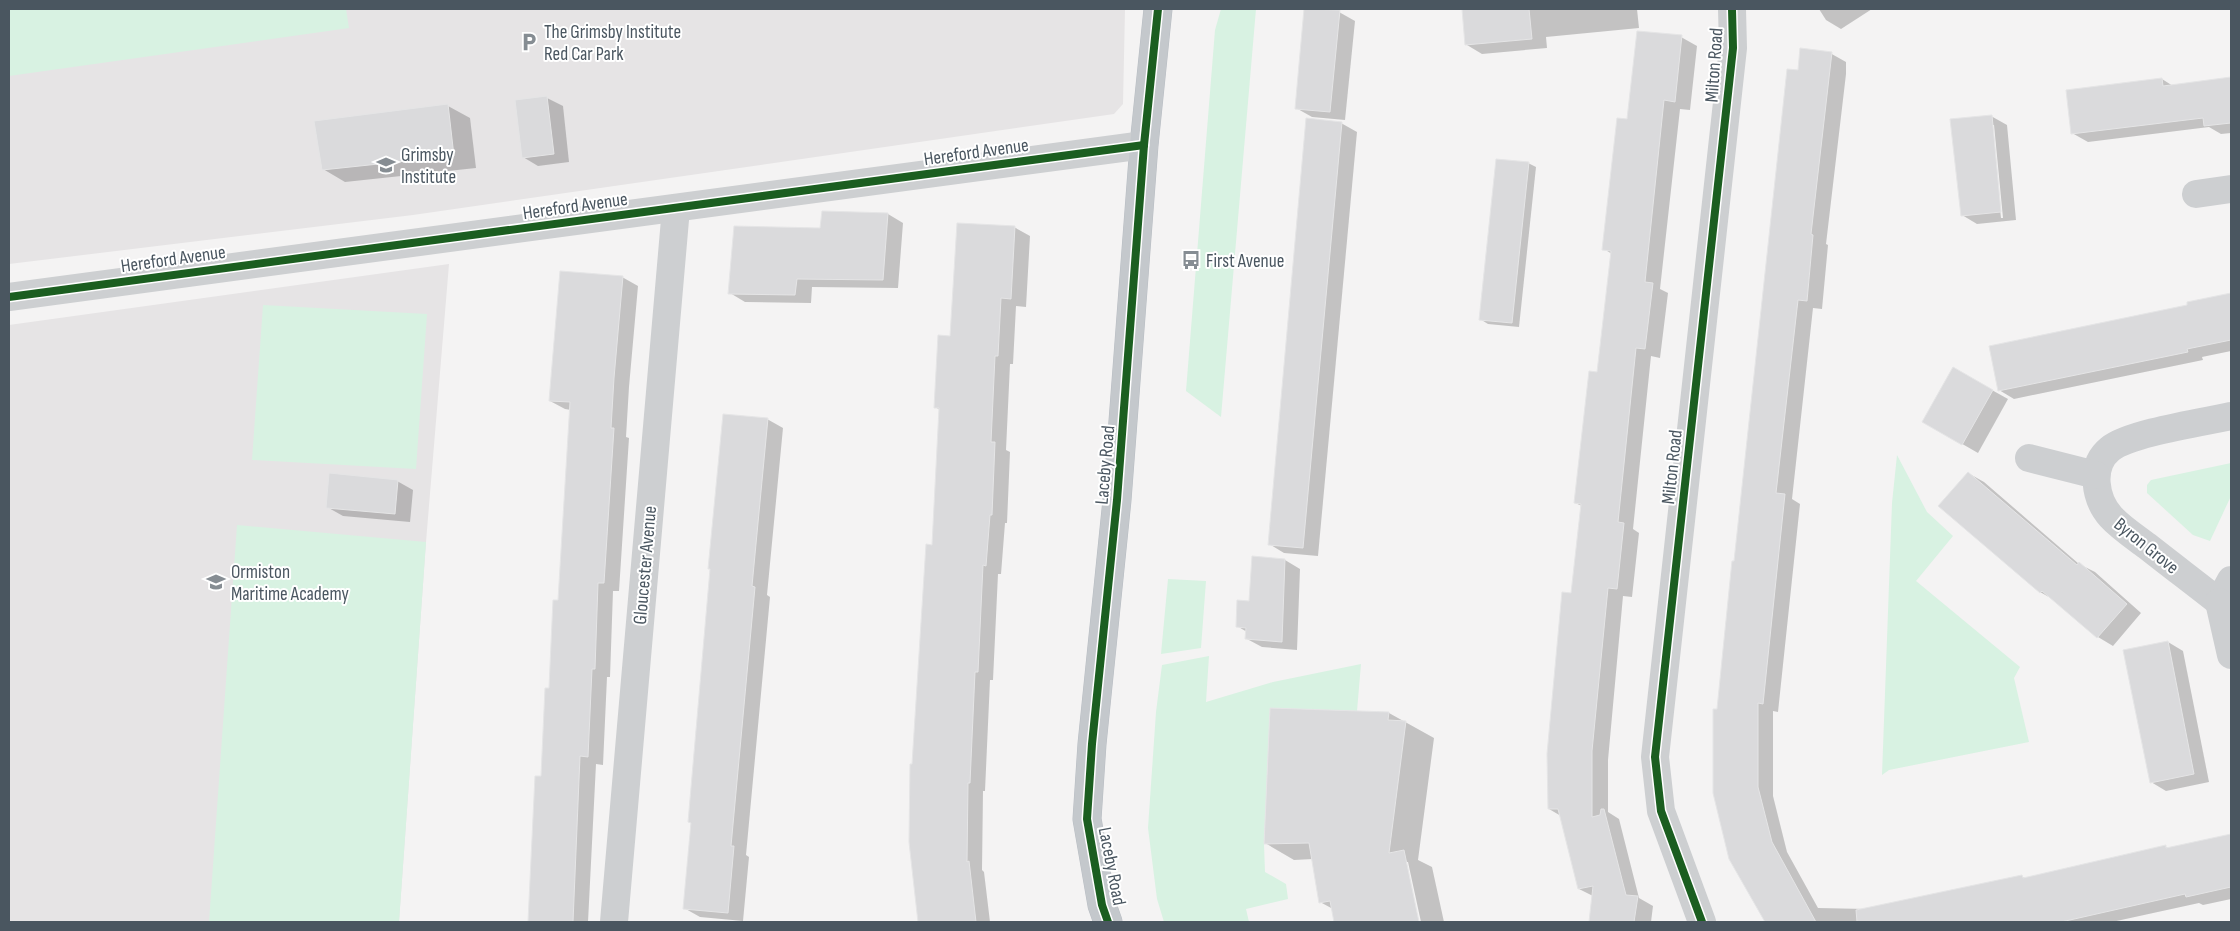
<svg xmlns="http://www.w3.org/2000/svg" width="2240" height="931" font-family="'Sofia Sans Condensed',sans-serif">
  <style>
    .education { fill: #e6e4e5 }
    .grass { fill: #d8f2e2 }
    .shadow { fill: #0003; fill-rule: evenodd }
    .building { fill: #dadadc; stroke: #e5e5e6 }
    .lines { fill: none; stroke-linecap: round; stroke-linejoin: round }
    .trunk-casing { stroke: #b8bdc3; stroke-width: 29 }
    .minor { stroke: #cdcfd1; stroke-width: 28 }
    .trunk { stroke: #c4c8cc; stroke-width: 28 }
    .cycleway-casing { stroke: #fff; stroke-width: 11 }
    .cycleway { stroke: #1b5e20; stroke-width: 8 }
    .labels { text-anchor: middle; stroke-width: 4; stroke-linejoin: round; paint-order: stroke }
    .poi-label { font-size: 19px; fill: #4a5660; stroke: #fff; text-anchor: start }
    .street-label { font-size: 19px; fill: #4a5660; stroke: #fff }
  </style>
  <rect width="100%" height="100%" fill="#f4f3f3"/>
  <!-- education -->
  <g class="education">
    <polygon points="9,9 1125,9 1123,104 1114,114 413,215 9,264"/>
    <polygon points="449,264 426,542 399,922 9,922 9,325"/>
  </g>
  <!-- grass -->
  <g class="grass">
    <polygon points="9,9 346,9 349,28 9,76"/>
    <polygon points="1221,9 1256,9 1221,417 1186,391 1215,30"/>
    <polygon points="263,305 427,314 416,469 252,460"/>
    <polygon points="1897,455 1927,512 1953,536 1916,581 2020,667 2014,678 2029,742 1889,770 1882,775 1892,503"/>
    <polygon points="2231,463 2231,496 2210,541 2193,535 2147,493 2147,485 2151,480"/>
    <polygon points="237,525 426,542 399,922 209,922"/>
    <polygon points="1168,579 1206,581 1201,648 1161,654"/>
    <polygon points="1209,656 1206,702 1273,682 1361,664 1357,711 1270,708 1264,844 1265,872 1286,884 1288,899 1246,909 1249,922 1164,922 1157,899 1148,828 1156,712 1162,665"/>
  </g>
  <!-- shadow -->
  <g class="shadow">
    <polygon points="1305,9 1339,12 1355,21 1345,120 1312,117 1296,108"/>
    <polygon points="1463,9 1637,9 1639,28 1546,37 1547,48 1482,54 1467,45"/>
    <polygon points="1819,9 1872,9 1841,29 1826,20"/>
    <polygon points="1681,37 1697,46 1690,110 1680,109 1660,289 1668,293 1660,358 1651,356 1633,529 1639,533 1632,597 1623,596 1608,760 1608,812 1619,819 1639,898 1653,906 1651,922 1590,922 1593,896 1579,889 1561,816 1549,809 1582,506 1575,503 1598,373 1612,254 1604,249 1628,120"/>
    <polygon points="1830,53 1846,62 1846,74 1826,244 1828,245 1822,309 1813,308 1792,499 1800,504 1778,712 1773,711 1773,796 1787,852 1818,908 1866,909 2022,877 2025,878 2166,847 2169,849 2231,835 2231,899 2203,905 2199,903 2112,922 1766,922 1730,859 1719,710 1735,562 1799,71"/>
    <polygon points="2162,79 2173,86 2231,79 2231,133 2221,134 2209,127 2088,142 2072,133 2067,91"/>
    <polygon points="547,98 563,106 569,162 538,166 523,157"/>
    <polygon points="448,106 470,118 476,168 345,182 323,169"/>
    <path d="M1991 116 2007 125 2016 220 1977 224 1962 215ZM1991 125H1994L2003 218H2001Z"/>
    <polygon points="1341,123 1357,132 1318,556 1284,553 1269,544"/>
    <polygon points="1528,163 1536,167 1519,327 1488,324 1480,319"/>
    <polygon points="823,212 888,214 903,223 898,288 812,287 811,303 745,302 730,293 822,229"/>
    <polygon points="1014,227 1030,236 1026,307 1016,306 1013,364 1010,364 1006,450 1010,452 1007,523 1005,523 1001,574 998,574 993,680 990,680 985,791 983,791 982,870 984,872 990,922 919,922 910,842 913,766 933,546 940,410 935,407 951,337"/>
    <polygon points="622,277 638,286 629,387 626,437 629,438 619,591 613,591 610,677 607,677 603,765 596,764 588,922 529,922 536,777 543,778 559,602 571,410 565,409 550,401"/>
    <polygon points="2231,294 2231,351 2202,357 2203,360 2014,399 1999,390 2189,306 2188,303"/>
    <polygon points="1954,369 2008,399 1978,453 1924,422"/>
    <polygon points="767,419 783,428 767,595 770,597 746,855 749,857 743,921 700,917 684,908 712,570"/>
    <polygon points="1968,473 1984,482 2079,564 2095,572 2141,613 2113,646 2098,637 2056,601 2040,592"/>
    <polygon points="397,481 413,490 410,522 343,516 327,507"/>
    <polygon points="1285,560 1300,569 1297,650 1262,647 1247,639 1247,632 1237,626 1250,603"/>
    <polygon points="2168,642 2183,651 2209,782 2166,791 2151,782"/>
    <polygon points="1389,713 1434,738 1418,860 1432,867 1444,922 1421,922 1408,862 1405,862 1418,922 1335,922 1333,909 1320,902 1313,859 1294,860 1265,843"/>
  </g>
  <!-- building -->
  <g class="building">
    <polygon points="1304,9 1340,10 1330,112 1295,109"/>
    <polygon points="1462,9 1529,9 1532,39 1465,45"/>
    <polygon points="1637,31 1682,35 1675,102 1664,100 1645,282 1653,283 1645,349 1636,348 1618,522 1624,523 1617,589 1608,588 1592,751 1592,817 1600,815 1601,809 1604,809 1626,895 1638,896 1634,922 1589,922 1593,886 1578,889 1558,809 1548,809 1547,754 1562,592 1571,593 1581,504 1574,503 1589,371 1597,372 1611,251 1602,250 1617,118 1627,119"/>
    <polygon points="1800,48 1832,52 1811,234 1813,235 1807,301 1798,300 1776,493 1785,494 1763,704 1758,703 1758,787 1772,842 1816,922 1765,922 1729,859 1713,793 1713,709 1717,709 1732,561 1734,561 1787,69 1798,70"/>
    <polygon points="2231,77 2231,123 2204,126 2203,118 2071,134 2066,90 2162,78 2163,86"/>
    <polygon points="547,96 554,154 522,158 515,100"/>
    <polygon points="448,104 454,156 322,170 314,121"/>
    <polygon points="1992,115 2001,212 1961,216 1950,119"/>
    <polygon points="1306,118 1342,122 1303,548 1268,545"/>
    <polygon points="1496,159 1529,162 1512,323 1479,320"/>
    <polygon points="822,211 888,213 883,280 797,279 795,295 728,294 734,226 820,228"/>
    <polygon points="957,223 1015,226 1011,299 1001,298 998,356 995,356 991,442 995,442 992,515 990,515 986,566 983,565 978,672 975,672 970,783 968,783 967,862 969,861 976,922 918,922 909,842 910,764 912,764 926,544 932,545 939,408 934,408 938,335 950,336"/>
    <polygon points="560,271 623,276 614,378 611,428 614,428 604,583 598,583 595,669 592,669 588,757 580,756 573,922 528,922 535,776 541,776 545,688 549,688 553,600 558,600 570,402 549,401"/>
    <polygon points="2231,293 2231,340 2187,349 2188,352 1998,391 1989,346 2187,305 2187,302"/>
    <polygon points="1953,367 1993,390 1962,445 1922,422"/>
    <polygon points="723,414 768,418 752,586 755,587 731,846 734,846 728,913 683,909 691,823 688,822 710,569 708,569"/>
    <polygon points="1968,472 2077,565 2079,562 2127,604 2097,638 2042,591 2040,593 1938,506"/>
    <polygon points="329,473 398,480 395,514 326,508"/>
    <polygon points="1252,556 1285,559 1282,642 1245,639 1246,628 1236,627 1237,600 1249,601"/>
    <polygon points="2168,641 2194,774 2150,783 2123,650"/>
    <polygon points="1270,708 1389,712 1388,720 1406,721 1389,853 1404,850 1419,922 1334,922 1330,901 1319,903 1309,843 1264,844"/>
    <polygon points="2231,834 2231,887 2186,897 2185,894 2061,922 1857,922 1856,910 2022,875 2023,878 2166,845 2166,848"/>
  </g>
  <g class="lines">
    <!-- trunk casing -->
    <g class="trunk-casing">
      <polyline id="trunk" points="1108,922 1102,905 1087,819 1092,744 1117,500 1144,145 1158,9"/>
    </g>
    <!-- minor -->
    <g class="minor">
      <polyline points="2196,194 2231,189"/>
      <polyline points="9,297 1144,145"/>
      <path d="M2231 416C2204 422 2129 433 2110 449 2089 466 2095 499 2111 517 2121 528 2135 537 2147 546 2171 565 2195 583 2219 602L2231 580"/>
      <polyline points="2029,458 2096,475"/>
      <polyline points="2219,602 2231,655"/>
      <polyline points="614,922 676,208"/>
      <polyline points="1702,922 1661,811 1655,757 1733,48 1732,9"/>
    </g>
    <!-- trunk -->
    <use href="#trunk" class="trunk"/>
    <!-- cycleway casing -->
    <g class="cycleway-casing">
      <g id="cycleway">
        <polyline points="9,297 1144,145"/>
        <polyline points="1108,922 1102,905 1087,819 1092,744 1117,500 1144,145 1158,9"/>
        <polyline points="1702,922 1661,811 1655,757 1733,48 1732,9"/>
      </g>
    </g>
    <!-- cycleway -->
    <use href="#cycleway" class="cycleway"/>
  </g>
  <!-- icons -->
  <defs>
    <g id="parking-bare" transform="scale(1.5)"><path d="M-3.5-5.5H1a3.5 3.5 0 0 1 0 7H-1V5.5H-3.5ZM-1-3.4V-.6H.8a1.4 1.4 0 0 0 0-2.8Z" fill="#868d93" stroke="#fff" stroke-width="2.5" paint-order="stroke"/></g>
    <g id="university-bare" transform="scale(1.5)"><path d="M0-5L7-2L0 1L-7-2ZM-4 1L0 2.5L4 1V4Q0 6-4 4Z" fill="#868d93" stroke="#fff" stroke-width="2.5" paint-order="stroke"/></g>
    <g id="bus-bare" transform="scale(1.5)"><path d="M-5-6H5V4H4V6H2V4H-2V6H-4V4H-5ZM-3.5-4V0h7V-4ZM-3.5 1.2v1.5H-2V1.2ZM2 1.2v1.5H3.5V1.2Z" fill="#868d93" stroke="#fff" stroke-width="2.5" paint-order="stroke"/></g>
    <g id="school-bare" transform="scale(1.5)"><path d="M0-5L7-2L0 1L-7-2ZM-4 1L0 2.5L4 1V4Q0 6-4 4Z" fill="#868d93" stroke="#fff" stroke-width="2.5" paint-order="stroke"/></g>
  </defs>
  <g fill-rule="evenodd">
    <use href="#parking-bare" x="529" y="42"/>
    <use href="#university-bare" x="386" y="165"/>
    <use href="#bus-bare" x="1191" y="260"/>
    <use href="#school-bare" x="216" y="582"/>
  </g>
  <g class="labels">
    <!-- poi labels -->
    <g class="poi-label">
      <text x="544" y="38">The Grimsby Institute<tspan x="544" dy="22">Red Car Park</tspan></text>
      <text x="401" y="161">Grimsby<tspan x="401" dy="22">Institute</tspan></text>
      <text x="1206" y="267">First Avenue</text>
      <text x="231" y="578">Ormiston<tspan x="231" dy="22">Maritime Academy</tspan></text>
    </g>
    <!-- street labels -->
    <g class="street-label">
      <text transform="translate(1713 65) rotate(-86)" y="7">Milton Road</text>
      <text transform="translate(976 151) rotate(-8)" y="7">Hereford Avenue</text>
      <text transform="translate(575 205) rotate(-8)" y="7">Hereford Avenue</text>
      <text transform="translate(173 258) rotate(-8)" y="7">Hereford Avenue</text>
      <text transform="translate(1104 465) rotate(-85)" y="7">Laceby Road</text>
      <text transform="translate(1671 467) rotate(-84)" y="7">Milton Road</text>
      <text transform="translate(2147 545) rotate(39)" y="7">Byron Grove</text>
      <text transform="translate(644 565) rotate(-85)" y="7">Gloucester Avenue</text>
      <text transform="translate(1113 866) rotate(79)" y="7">Laceby Road</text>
    </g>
  </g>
  <!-- border -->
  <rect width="2240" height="931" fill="none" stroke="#4a5660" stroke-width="20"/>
</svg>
